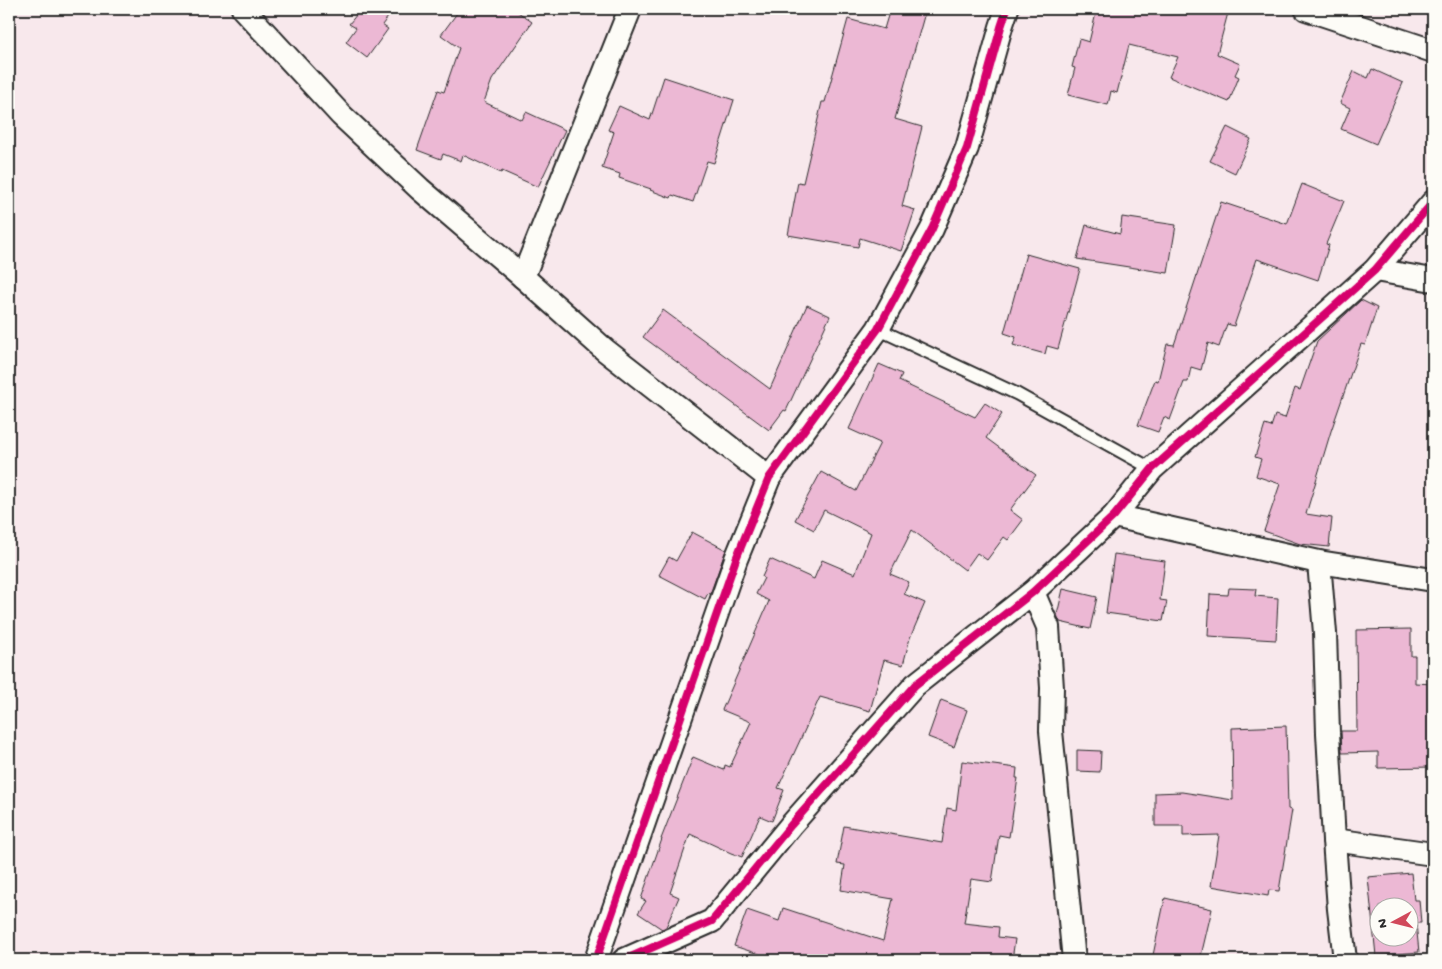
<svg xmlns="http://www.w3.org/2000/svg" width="1442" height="969" font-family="'Gochi Hand',sans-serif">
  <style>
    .building { fill: #ecb8d4; stroke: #2b2b2b; fill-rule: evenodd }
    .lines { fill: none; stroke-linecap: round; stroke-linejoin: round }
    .lane-casing { stroke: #2b2b2b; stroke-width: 15 }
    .street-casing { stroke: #2b2b2b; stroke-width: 26 }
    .lane { stroke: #fdfcf7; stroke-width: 11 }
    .street { stroke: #fdfcf7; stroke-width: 22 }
    .cycleway-casing { stroke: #fdfcf7; stroke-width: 11 }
    .cycleway { stroke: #d6006c; stroke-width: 8 }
  </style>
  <rect width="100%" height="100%" fill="#f8e8ec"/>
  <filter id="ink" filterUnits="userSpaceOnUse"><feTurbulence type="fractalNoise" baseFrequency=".02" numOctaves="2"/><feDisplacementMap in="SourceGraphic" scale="10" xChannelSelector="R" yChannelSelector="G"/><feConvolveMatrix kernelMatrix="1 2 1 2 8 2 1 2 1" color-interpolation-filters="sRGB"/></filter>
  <g filter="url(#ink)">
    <!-- building -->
    <g class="building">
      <polygon points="361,9 394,9 382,25 388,29 367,58 346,42 356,28 349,24"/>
      <polygon points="460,9 514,9 532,22 492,80 484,102 522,120 526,112 565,130 538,187 502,171 501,173 463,155 461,161 443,154 441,159 417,150 438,90 444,92 459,48 441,35"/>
      <polygon points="890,9 926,9 895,119 922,127 902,206 915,210 901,251 860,238 858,247 788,235 798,182 803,183 822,102 825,102 848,19 884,29"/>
      <polygon points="1097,9 1229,9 1217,54 1240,64 1235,75 1239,77 1229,102 1169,77 1178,57 1129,45 1117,93 1111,91 1108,105 1068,95 1075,68 1072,67 1079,39 1089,42"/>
      <polygon points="1372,69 1403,83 1376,144 1341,129 1350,108 1340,103 1354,71 1368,78"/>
      <polygon points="664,77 734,100 714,163 707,161 693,202 672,195 671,198 650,190 651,189 619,178 620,174 602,168 614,132 608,130 619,106 650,120"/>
      <polygon points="1227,127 1251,139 1235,173 1210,161"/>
      <polygon points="1302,184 1344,201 1326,244 1329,245 1318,280 1257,259 1234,326 1227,324 1219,347 1208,343 1201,370 1191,367 1188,382 1184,382 1170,420 1164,417 1158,432 1138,425 1155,380 1158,381 1167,344 1174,345 1221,202 1287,224"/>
      <polygon points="1122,217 1176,225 1168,273 1077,259 1086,225 1120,234"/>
      <polygon points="1026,254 1080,269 1058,349 1047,346 1045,354 1013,345 1016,337 1004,333"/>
      <polygon points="1361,300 1377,308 1365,345 1361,344 1331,431 1306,514 1332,518 1329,547 1300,544 1264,531 1280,484 1256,476 1261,459 1255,457 1265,425 1271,427 1275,415 1285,418 1295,388 1300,390 1317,341"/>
      <polygon points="807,305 830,316 786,411 784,410 769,430 643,337 663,310 770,389"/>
      <polygon points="879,364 902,374 899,381 975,417 985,403 1002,414 986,438 1036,475 1010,510 1023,520 1008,540 1004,537 987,560 977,553 965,570 912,530 890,574 909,582 904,594 925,603 910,638 903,665 884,660 870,711 820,697 778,788 784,790 772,821 760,816 742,857 731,853 690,834 670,893 679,897 666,927 662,929 638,913 646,901 641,899 662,839 661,839 693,757 724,770 725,765 730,767 751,722 722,710 769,601 756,594 764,578 762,577 770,559 814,579 822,560 855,574 871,533 824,510 814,530 795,520 821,472 856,491 880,443 849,429"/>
      <polygon points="692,532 726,550 710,594 708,593 705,599 659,575 669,557 676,561"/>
      <polygon points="1114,554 1165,561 1160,600 1167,601 1163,621 1106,613"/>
      <polygon points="1229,588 1256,589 1255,596 1278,598 1276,640 1208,636 1210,594 1228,595"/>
      <polygon points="1063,589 1097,597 1090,629 1060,622 1057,615"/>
      <polygon points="1411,629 1411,656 1415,656 1415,683 1433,684 1433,767 1378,768 1378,752 1342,753 1341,731 1357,731 1356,630"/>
      <polygon points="941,700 967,710 954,747 928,737"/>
      <polygon points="1286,726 1288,809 1292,810 1279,891 1269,890 1268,896 1211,886 1219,835 1183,836 1183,826 1155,826 1155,793 1182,792 1233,800 1232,728"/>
      <polygon points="1077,750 1101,751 1100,772 1077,771"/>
      <polygon points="962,761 1017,768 1016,778 1018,778 1009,837 999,835 992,882 971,879 964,923 999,927 998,937 1015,939 1012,960 777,960 734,946 747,910 779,921 783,908 883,941 893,899 841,890 845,865 837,864 844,826 942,843 947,808 956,810"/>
      <path d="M1411 873 1414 900H1419L1421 923H1416L1419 952 1376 956 1368 877ZM1380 906H1410V936H1380Z"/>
      <polygon points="1165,898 1212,909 1200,960 1152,960"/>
    </g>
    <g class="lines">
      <!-- lane casing -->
      <g class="lane-casing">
        <polyline id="lane" points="878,329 1017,394 1152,469"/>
      </g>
      <!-- street casing -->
      <g class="street-casing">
        <g id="street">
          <polyline points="243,9 341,115 420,189 523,277 605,350 769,478"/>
          <polyline points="1306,9 1433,51"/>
          <polyline points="1375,270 1433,280"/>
          <polyline points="523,277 630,9"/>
          <polyline points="1114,516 1319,562 1433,580"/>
          <polyline points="1319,562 1325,633 1328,733 1334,840 1339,909 1345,960"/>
          <polyline points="1033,592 1048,627 1052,688 1051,731 1074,960"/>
          <polyline points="1334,840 1433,854"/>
          <polyline points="596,960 736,559 769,478 878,329 932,229 967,148 1001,27 1007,9"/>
          <polyline points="624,960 712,921 791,825 915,685 1033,592 1114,516 1152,469 1375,270 1433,202"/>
        </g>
      </g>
      <!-- lane -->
      <use href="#lane" class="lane"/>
      <!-- street -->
      <use href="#street" class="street"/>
      <!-- cycleway casing -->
      <g class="cycleway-casing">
        <g id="cycleway">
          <polyline points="596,960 736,559 769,478 878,329 932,229 967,148 1001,27 1007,9"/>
          <polyline points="624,960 712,921 791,825 915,685 1033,592 1114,516 1152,469 1375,270 1433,202"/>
        </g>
      </g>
      <!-- cycleway -->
      <use href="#cycleway" class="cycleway"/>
    </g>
  </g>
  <!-- margin -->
  <rect width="1442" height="969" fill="none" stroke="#fdfcf7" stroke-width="30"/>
  <rect x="15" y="15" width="1412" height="939" fill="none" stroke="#2b2b2b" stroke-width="2" filter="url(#ink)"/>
  <!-- north arrow -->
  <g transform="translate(1394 922) rotate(263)"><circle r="24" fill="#fdfcf7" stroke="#a9a8a5"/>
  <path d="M0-4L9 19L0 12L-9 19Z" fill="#d1495b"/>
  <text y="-8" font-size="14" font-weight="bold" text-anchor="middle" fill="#2b2b2b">N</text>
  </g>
</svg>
